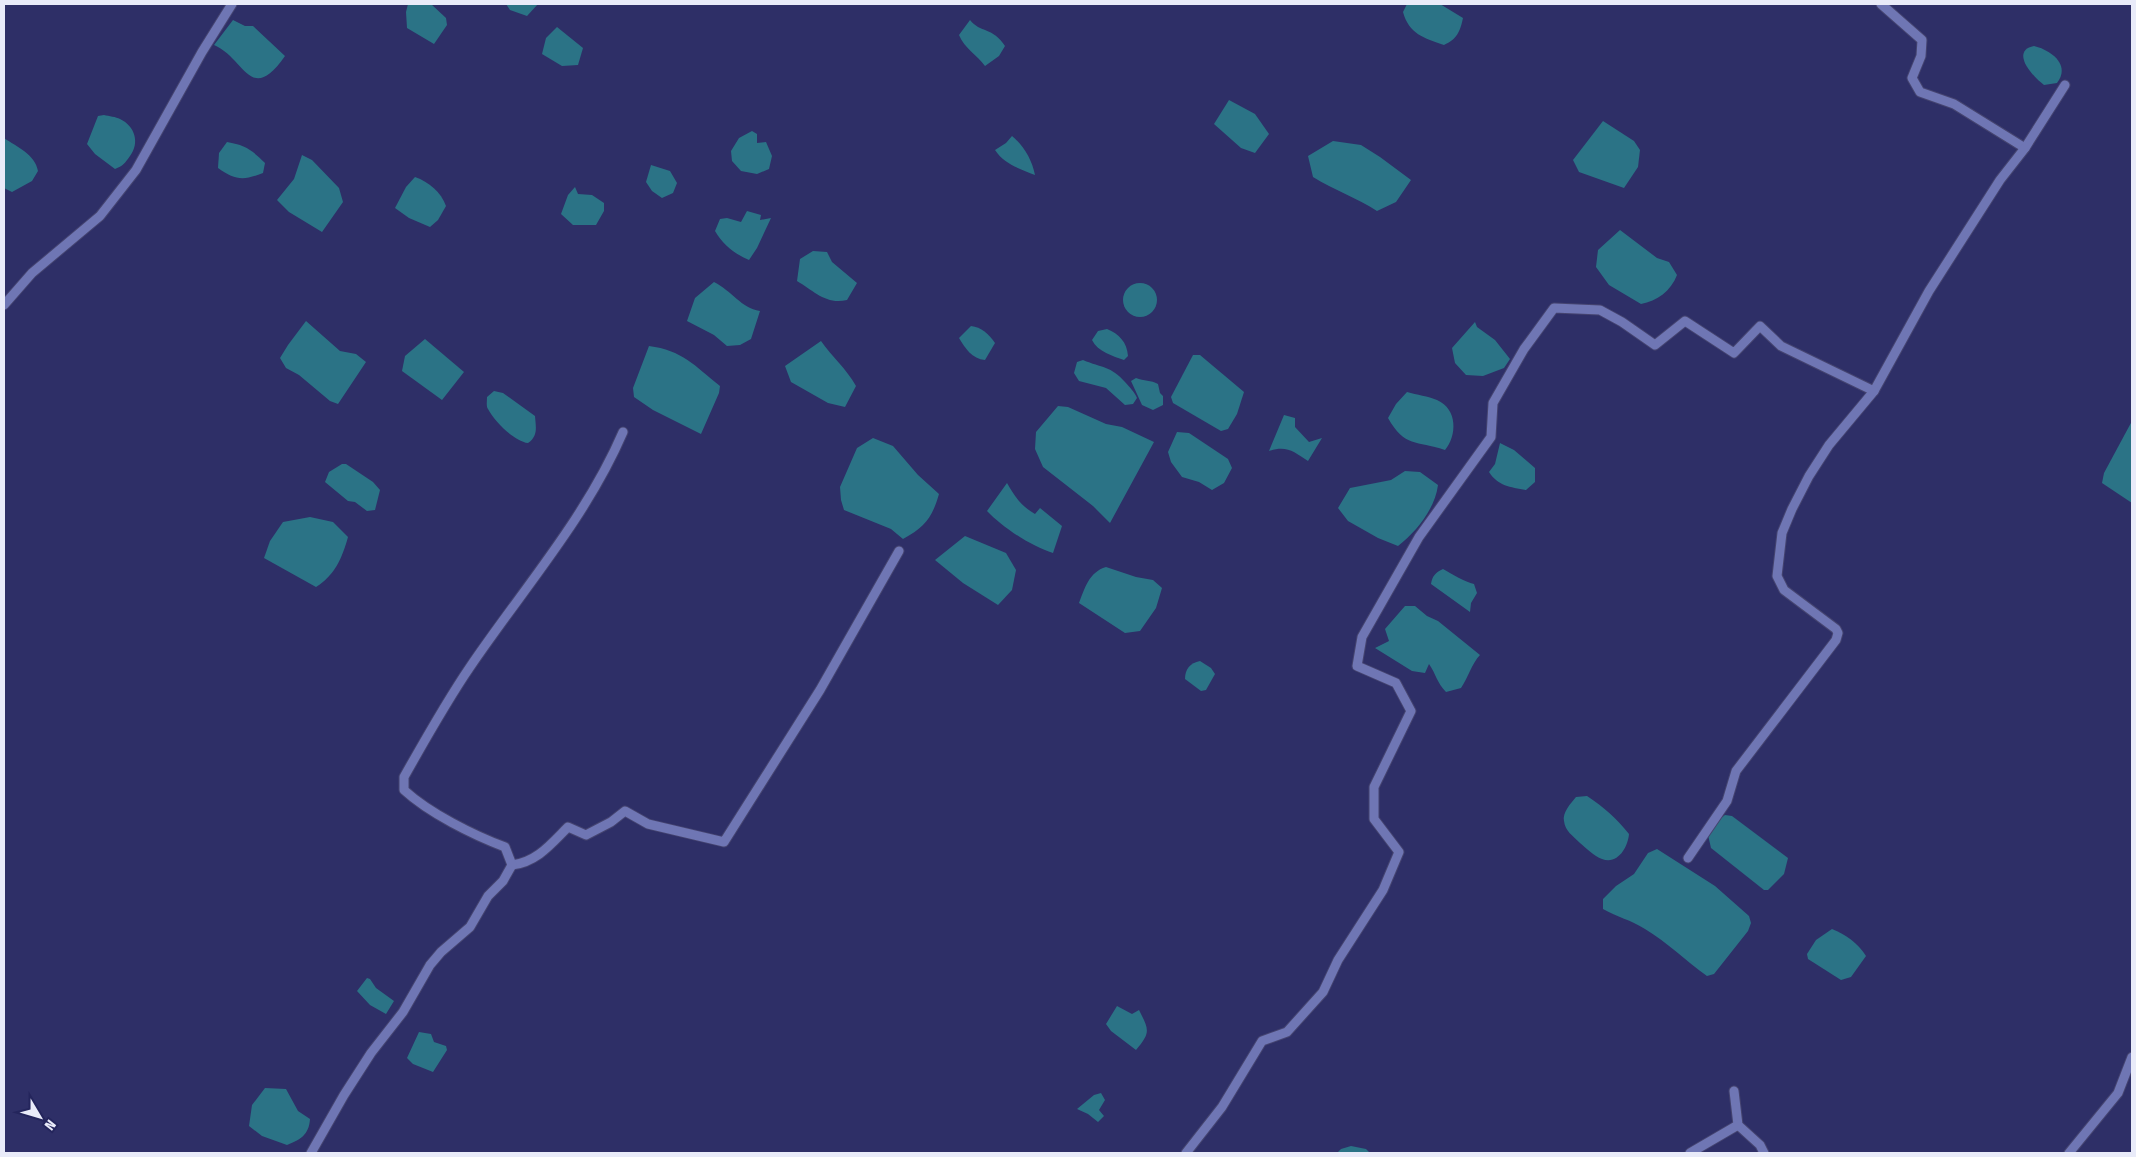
<svg xmlns="http://www.w3.org/2000/svg" width="2136" height="1157" font-family="'Fira Sans Condensed',sans-serif">
  <style>
    .water { fill: #2b7386 }
    .lines { fill: none; stroke-linecap: round; stroke-linejoin: round }
    .minor-casing { stroke: #454470; stroke-width: 11 }
    .minor { stroke: #6f76b4; stroke-width: 9 }
  </style>
  <rect width="100%" height="100%" fill="#2e2f67"/>
  <!-- water -->
  <g class="water">
    <polygon points="408,4 431,4 446,18 447,25 434,44 407,28 406,12"/>
    <polygon points="506,4 538,4 527,16 510,10"/>
    <path d="M1407 4H1440L1463 18C1460 32 1457 39 1444 45 1424 38 1409 34 1403 12Z"/>
    <path d="M233 20 245 26H253L285 56C250 106 245 58 214 45Z"/>
    <path d="M970 20C980 33 993 27 1005 46L999 56 985 66C977 55 964 48 959 35Z"/>
    <polygon points="557,27 583,48 578,65 562,66 542,54 546,38"/>
    <path d="M2034 46C2051 50 2071 65 2057 83L2044 85C2034 78 2009 51 2034 46Z"/>
    <polygon points="1229,100 1255,114 1269,134 1255,153 1241,148 1214,124"/>
    <path d="M104 115C109 116 116 117 120 119 135 126 140 143 130 156 125 163 123 166 115 169L95 154 87 144 98 116Z"/>
    <polygon points="1603,121 1634,141 1640,150 1638,167 1624,188 1579,172 1573,160"/>
    <polygon points="752,131 757,134 757,143 766,142 772,156 769,169 757,174 741,171 732,161 731,151 739,138"/>
    <path d="M1012 136C1024 146 1032 160 1035 175 1020 169 1004 164 995 150L1006 143Z"/>
    <path d="M4 138C17 147 35 154 38 171L32 181 12 192 4 188Z"/>
    <path d="M1333 141 1361 145 1380 157 1411 180 1396 202 1377 211C1357 198 1334 190 1313 177L1308 156Z"/>
    <path d="M227 142C245 145 252 150 265 163L263 173C243 181 235 180 218 168L219 153Z"/>
    <polygon points="302,155 312,160 339,188 343,202 322,232 289,212 277,200 294,179"/>
    <polygon points="651,165 670,171 677,183 673,193 662,198 652,191 646,182"/>
    <path d="M415 177C429 182 441 192 446 206L438 220 430 227 409 218 395 208 406 187Z"/>
    <polygon points="575,187 578,194 592,195 604,203 604,211 596,225 573,225 561,214 568,195"/>
    <path d="M747 211 761 215 760 220 771 218 757 248 749 260C735 254 723 245 715 231L720 219 727 218 741 222Z"/>
    <path d="M1620 230 1657 258 1669 262 1677 275C1671 291 1657 301 1641 304L1609 285 1596 267 1598 250Z"/>
    <path d="M813 251 827 252 832 262 857 283 847 300C826 305 814 291 797 281L800 259Z"/>
    <path d="M714 282C732 291 741 308 760 311L751 339 740 345 727 346 714 335 687 321 695 298Z"/>
    <circle cx="1140" cy="300" r="17"/>
    <polygon points="306,321 340,351 356,354 366,362 338,404 330,401 299,375 286,368 280,358 288,345"/>
    <polygon points="1475,322 1477,327 1495,340 1510,359 1504,368 1483,376 1466,375 1455,363 1452,348"/>
    <path d="M971 326C981 327 989 334 995 343L985 360C972 359 965 348 959 338Z"/>
    <path d="M1107 329C1119 334 1127 342 1128 356L1124 360C1113 356 1098 352 1092 340L1098 331Z"/>
    <polygon points="425,339 464,372 442,400 402,371 405,356"/>
    <path d="M821 341C832 357 846 368 856 386L845 407 828 403 791 382 785 366Z"/>
    <path d="M649 346C682 350 695 366 720 386L719 393 701 434 653 410 634 397 633 388Z"/>
    <polygon points="1193,355 1200,355 1244,392 1237,414 1228,429 1221,431 1173,403 1171,397"/>
    <path d="M1083 360C1102 368 1111 366 1125 382 1130 388 1134 391 1137 398L1133 404 1125 405 1106 388 1079 381 1074 373 1077 362Z"/>
    <path d="M1136 378C1144 381 1151 380 1158 384L1160 393 1163 396V405L1153 410 1142 405 1131 381Z"/>
    <path d="M494 391 503 393 535 416C536 428 538 436 528 443 514 441 495 422 488 409 486 406 487 401 487 397Z"/>
    <path d="M1407 392C1417 395 1428 396 1437 400 1458 409 1457 436 1445 450 1416 440 1405 448 1388 418L1396 404Z"/>
    <polygon points="1058,406 1068,407 1106,424 1122,427 1154,442 1110,523 1093,506 1043,467 1035,449 1036,432"/>
    <path d="M1284 415 1295 418V427L1309 442 1322 438 1308 461C1294 452 1287 445 1269 451Z"/>
    <polygon points="2132,421 2132,503 2102,483 2104,473"/>
    <polygon points="1177,432 1189,433 1228,459 1232,468 1224,483 1212,490 1199,482 1182,477 1171,462 1168,452"/>
    <path d="M873 438 893 446 918 475 939 494C932 518 925 527 903 539L891 529 844 510 841 500 840 487 857 448Z"/>
    <path d="M1500 443 1514 450 1535 468V482L1526 490C1510 487 1498 486 1489 472L1495 464Z"/>
    <polygon points="342,464 346,464 373,482 380,490 375,510 367,511 355,502 348,501 325,482 329,472"/>
    <path d="M1405 471 1420 472 1438 485C1435 509 1416 532 1398 546L1378 538 1348 521 1338 508 1350 488 1391 480Z"/>
    <path d="M1007 483C1015 497 1021 506 1035 514L1040 508 1062 526 1053 553C1032 547 1002 527 987 511Z"/>
    <path d="M310 517 333 522 348 537C342 558 335 575 316 587L264 558 270 541 283 522Z"/>
    <polygon points="965,536 1006,553 1016,570 1012,590 998,605 963,583 935,560"/>
    <path d="M1106 567 1136 577 1153 580 1162 588 1156 608 1140 631 1125 633 1079 603C1085 588 1089 572 1106 567Z"/>
    <path d="M1443 569C1452 574 1465 582 1474 584L1477 593 1471 603 1470 612 1431 584C1432 576 1436 572 1443 569Z"/>
    <path d="M1405 606H1415L1427 616 1438 621 1480 655C1472 663 1468 678 1461 688L1446 692C1437 683 1436 674 1429 664L1425 673 1412 671 1375 648 1389 641 1385 629Z"/>
    <path d="M1200 661 1211 668 1215 674 1206 690 1201 691 1185 679C1185 669 1190 663 1200 661Z"/>
    <path d="M1587 796C1604 807 1617 819 1629 834 1628 847 1618 865 1602 859 1594 856 1586 848 1580 843 1573 836 1565 831 1564 821 1562 813 1571 803 1576 797Z"/>
    <polygon points="1725,815 1732,816 1788,858 1784,874 1768,890 1764,890 1711,848 1708,835 1717,821"/>
    <path d="M1657 849 1715 886 1749 916 1751 923 1748 931 1714 974 1707 976C1686 961 1667 942 1645 929 1631 920 1617 917 1603 909V899L1616 886 1634 874 1648 853Z"/>
    <path d="M1832 929C1846 935 1857 942 1866 956L1851 977 1841 980 1808 959 1807 954 1816 940Z"/>
    <polygon points="367,978 370,979 376,988 394,1001 386,1014 370,1005 357,991"/>
    <path d="M1117 1006 1132 1014 1139 1010C1149 1030 1151 1032 1136 1050L1111 1031 1106 1024Z"/>
    <polygon points="419,1032 431,1034 434,1042 446,1046 447,1050 433,1072 413,1064 407,1058"/>
    <path d="M265 1088 286 1089 298 1111 310 1119C309 1135 300 1140 287 1145L262 1136 249 1126 252 1105Z"/>
    <polygon points="1101,1093 1105,1100 1099,1110 1104,1116 1098,1122 1088,1114 1077,1109 1094,1095"/>
    <polygon points="1351,1146 1366,1149 1370,1153 1337,1153 1341,1149"/>
  </g>
  <g class="lines">
    <!-- minor casing -->
    <g class="minor-casing">
      <g id="minor">
        <polyline points="1881,4 1922,40 1921,56 1912,78 1920,92 1954,104 2025,148"/>
        <polyline points="4,305 32,273 100,216 136,170 202,52 232,4"/>
        <polyline points="1688,858 1727,801 1736,771 1836,640 1838,633 1836,629 1784,590 1777,576 1782,533 1792,509 1809,476 1829,445 1874,391 1929,291 2000,180 2025,148 2065,85"/>
        <path d="M512 865C537 862 551 844 568 827L586 835 611 822 625 811 648 824 724 842 820 690 899 551"/>
        <polyline points="1734,1091 1738,1125 1760,1145 1764,1153"/>
        <path d="M311 1153 344 1095 371 1053 403 1012 430 965 441 952 470 927 488 896 503 881 512 865 505 847C473 835 429 813 404 790V777C425 740 446 702 470 667 523 589 586 518 623 432"/>
        <polyline points="1186,1153 1222,1107 1262,1041 1287,1032 1323,992 1338,960 1383,890 1399,852 1374,819 1374,787 1411,711 1396,683 1357,666 1362,637 1419,537 1491,437 1493,403 1524,349 1554,308 1600,310 1622,322 1655,345 1685,321 1734,353 1760,326 1781,346 1874,391"/>
        <polyline points="1690,1153 1738,1125"/>
        <polyline points="2069,1153 2118,1093 2132,1057"/>
      </g>
    </g>
    <!-- minor -->
    <use href="#minor" class="minor"/>
  </g>
  <!-- border -->
  <rect width="2136" height="1157" fill="none" stroke="#e9ebf9" stroke-width="10"/>
  <!-- north arrow -->
  <g transform="translate(40 1117) rotate(128)" stroke="#24255c" stroke-width="4" paint-order="stroke">
  <path d="M0-4L9 19L0 12L-9 19Z" fill="#e9ebf9"/>
  <text y="-8" font-size="14" font-weight="bold" text-anchor="middle" fill="#e9ebf9">N</text>
  </g>
</svg>
